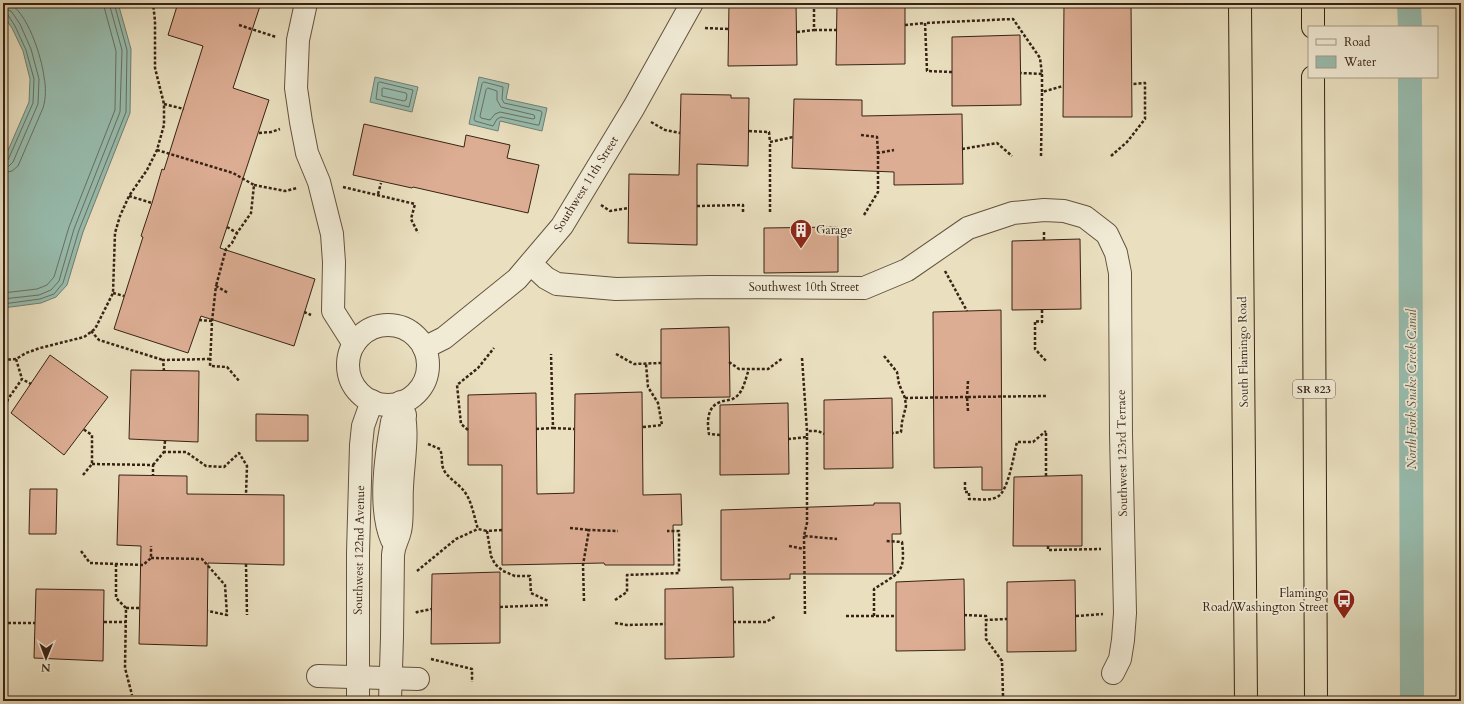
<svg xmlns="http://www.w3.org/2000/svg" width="1464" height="704" font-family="Cardo,serif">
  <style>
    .water { fill: #98bdaf; stroke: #727f71 }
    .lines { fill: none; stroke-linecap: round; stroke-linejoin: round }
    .shore { stroke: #687062; stroke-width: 1 }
    .canal { stroke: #98bdaf; stroke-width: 24 }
    .building { fill: #dcad93; stroke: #382314 }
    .minor-casing { stroke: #64523f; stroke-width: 24 }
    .highway-casing { stroke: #382314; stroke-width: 24 }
    .path { stroke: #382314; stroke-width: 2.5; stroke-dasharray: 3 2; stroke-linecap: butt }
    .minor { stroke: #f1ebd6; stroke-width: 22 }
    .highway { stroke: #eae0c0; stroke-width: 22 }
    .labels { text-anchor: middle; stroke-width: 3.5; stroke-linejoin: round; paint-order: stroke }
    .shield { fill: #f1ebd6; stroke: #705f4e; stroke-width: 1 }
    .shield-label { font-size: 11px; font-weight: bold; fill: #382314 }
    .street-label { font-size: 12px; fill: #382314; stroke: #f1ebd6 }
    .poi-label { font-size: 12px; fill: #382314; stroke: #f1ebd6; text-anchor: start }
    .water-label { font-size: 13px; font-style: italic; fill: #555142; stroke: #f1ebd6 }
  </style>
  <rect width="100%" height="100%" fill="#eae0c0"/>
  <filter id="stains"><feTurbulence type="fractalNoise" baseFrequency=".005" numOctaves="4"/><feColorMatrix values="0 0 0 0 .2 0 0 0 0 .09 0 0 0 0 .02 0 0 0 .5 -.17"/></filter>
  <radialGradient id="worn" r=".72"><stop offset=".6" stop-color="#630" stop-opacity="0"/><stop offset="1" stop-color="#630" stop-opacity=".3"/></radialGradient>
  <!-- water -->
  <g class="water">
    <polygon points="3,3 118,3 131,49 130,113 83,232 67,285 56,297 41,303 3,308 3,162 29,102 30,79 23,51 12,28 3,15"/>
    <polygon points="375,77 418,87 412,112 370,102"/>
    <polygon points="479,77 509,84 506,99 547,108 542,131 500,121 498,131 469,124"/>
  </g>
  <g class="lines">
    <!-- shore -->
    <g class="shore">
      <polyline points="3,9 11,11 20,24 31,49 39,79 38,104 13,162 9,166 3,167"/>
      <polyline points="3,14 8,15 15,26 26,50 34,79 33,103 8,160 6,162 3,162"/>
      <polygon points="380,82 413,90 409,107 376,99 378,83"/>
      <polygon points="484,82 503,87 502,99 504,103 541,111 542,113 539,125 537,125 501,117 497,119 493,126 475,121 474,119 482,84"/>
      <polygon points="384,88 406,93 407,95 406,100 404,101 382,96 382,89"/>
      <polygon points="488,88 497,91 497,100 501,107 534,115 535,118 533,119 500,112 495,114 490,120 481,118 480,116 486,90"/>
      <path d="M3 173 12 171 18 166 43 108C46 99 46 86 44 77 42 58 27 10 8 3"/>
      <polyline points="3,293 37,289 47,285 54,277 69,227 115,110 116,51 103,3"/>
      <polyline points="3,299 39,295 51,290 59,281 74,229 120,112 122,50 109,3"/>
      <polyline points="3,304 40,299 54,294 63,283 79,230 126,112 127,50 114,3"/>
    </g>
    <!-- canal -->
    <g class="canal">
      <polyline points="1409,3 1410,27"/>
      <polyline points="1410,77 1412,701"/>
    </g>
  </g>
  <!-- building -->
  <g class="building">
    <polygon points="178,3 261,3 233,88 269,100 220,248 315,279 294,346 201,316 188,353 114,329 143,237 141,236 152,203 162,169 164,170 203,46 168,35"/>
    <polygon points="729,3 796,3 797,65 728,66"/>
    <polygon points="837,3 905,3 905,64 836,65"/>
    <polygon points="1064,3 1131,3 1132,117 1063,117"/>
    <polygon points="1020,35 1021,105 952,106 952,37"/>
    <polygon points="681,94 731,95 731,98 749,98 748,166 697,164 697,245 628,243 629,174 679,175"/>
    <polygon points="794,99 862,100 862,116 962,114 963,184 894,185 894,172 792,168"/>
    <polygon points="364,124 464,147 466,135 510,145 507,158 539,165 528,213 413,187 412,188 353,175"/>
    <polygon points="838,227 838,272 764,273 764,228"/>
    <polygon points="1080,239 1081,309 1012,310 1012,241"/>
    <polygon points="1001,310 1002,490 982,490 982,467 934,468 933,312"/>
    <polygon points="729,327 730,397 661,398 661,329"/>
    <polygon points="50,355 108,397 64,455 11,413"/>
    <polygon points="131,370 199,371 198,442 129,439"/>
    <polygon points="642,392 643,495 681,494 682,525 673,525 674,565 605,565 604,563 502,565 502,465 468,465 468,395 536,393 537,494 574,493 575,394"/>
    <polygon points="892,398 893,468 824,469 824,400"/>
    <polygon points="788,403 789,474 720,475 720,405"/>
    <polygon points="256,414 308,415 308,441 256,441"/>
    <polygon points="119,475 187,476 187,494 284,495 284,565 208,563 207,646 139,644 141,546 117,545"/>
    <polygon points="1082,475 1082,546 1013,546 1014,477"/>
    <polygon points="30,489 57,489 56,534 29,534"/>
    <polygon points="874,503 900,503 901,534 892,534 893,574 790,574 790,579 721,580 721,510 874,505"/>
    <polygon points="500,572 500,643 431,644 432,574"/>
    <polygon points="964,579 965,650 896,651 896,582"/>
    <polygon points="1075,580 1076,651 1007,652 1007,582"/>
    <polygon points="733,587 734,657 665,659 665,589"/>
    <polygon points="36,589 104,590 103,661 34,658"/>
  </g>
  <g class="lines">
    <!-- minor casing -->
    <g class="minor-casing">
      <g id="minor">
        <polyline points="306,3 298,40 296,88 301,122 307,153 319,182 332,234 334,262 333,311 354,344"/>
        <polyline points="531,264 546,278 557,284 616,289 709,287 864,288 907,270 968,228 1013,213 1044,210 1064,211 1085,217 1107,234 1116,253 1120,273 1121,434 1125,613 1123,640 1120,659 1113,673"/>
        <circle cx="388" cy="365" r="40"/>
        <polyline points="424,348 444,338 517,279 562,226 634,107 692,3"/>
        <path d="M392 540C378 508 386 455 392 422L405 415"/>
        <polyline points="318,676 418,679"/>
        <polyline points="358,701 358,553 361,445 363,426 372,401"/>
        <path d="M390 701 392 637 393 555C394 544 398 540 400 531 403 520 401 500 402 488 403 459 410 431 401 402"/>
      </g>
    </g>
    <!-- highway casing -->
    <g class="highway-casing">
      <g id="highway">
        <polyline points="1240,3 1246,701"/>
        <polyline points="1313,3 1313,27"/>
        <polyline points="1313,77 1316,701"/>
      </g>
    </g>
    <!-- path -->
    <g class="path">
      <polyline points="239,25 276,37"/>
      <polyline points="905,25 925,23"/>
      <polyline points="705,28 728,29"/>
      <polyline points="814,30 837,30"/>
      <polyline points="797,32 814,30 814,3"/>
      <polyline points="952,72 927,71 925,23 1013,19 1040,58 1042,74 1021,73"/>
      <polyline points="1042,74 1042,92 1063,86"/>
      <polyline points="164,104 184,109"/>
      <polyline points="651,122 665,130 680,133"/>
      <polyline points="749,131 769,132 770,142"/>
      <polyline points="259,133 271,132 280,129"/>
      <polyline points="861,135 877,137 878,153"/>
      <polyline points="962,149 997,143 1012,156"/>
      <polyline points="157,150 233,173 254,185 251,213 237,233 232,243 226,249 216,286"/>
      <polyline points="1041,156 1042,92"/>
      <polyline points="1111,156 1127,142 1145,119 1145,83 1132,84"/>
      <polyline points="254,185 285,191 297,188"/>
      <polyline points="343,187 415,204 411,219 418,233"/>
      <polyline points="378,194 381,183"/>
      <polyline points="129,196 152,203"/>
      <polyline points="601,205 610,211 628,208"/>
      <polyline points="697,206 743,205 743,212"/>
      <polyline points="770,212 770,142 793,137"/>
      <polyline points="864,215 878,192 878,153 894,150"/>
      <polyline points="227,227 237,233"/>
      <polyline points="1044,240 1044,232"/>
      <polyline points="945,271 967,311"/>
      <polyline points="113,293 124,296"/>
      <polyline points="1042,310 1042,322 1035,321 1035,349 1047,362"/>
      <polyline points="304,312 311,315"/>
      <polyline points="199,320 212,321 210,366 227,367 240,382"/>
      <polyline points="212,321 216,286 228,293"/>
      <polyline points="91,331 99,340 163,360"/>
      <polyline points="616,354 634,364 661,363"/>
      <polyline points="884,356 897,372 899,384 905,398 906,406 902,422 901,432 893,433"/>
      <polyline points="802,358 807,431 818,431 824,434"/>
      <polyline points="16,359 22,379"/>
      <polyline points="3,360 16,359 26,353 40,348 84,337 95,329 113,293 115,233 120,216 129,196 147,170 157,150 164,125 164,104 155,68 155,21 153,3"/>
      <polyline points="729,362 739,369 768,369 783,358"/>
      <polyline points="164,371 163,360 210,359"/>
      <polyline points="905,398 967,397 968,381"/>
      <polyline points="968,411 967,397 1046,396"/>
      <polyline points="3,421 8,399 22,379 31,384"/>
      <polyline points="643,427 662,425 658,403 648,387 646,364"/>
      <polyline points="553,428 574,429"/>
      <polyline points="536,429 553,428 551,354"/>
      <polyline points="468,430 461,424 457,385 478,368 494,348"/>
      <path d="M720 435 709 434C707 423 707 408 718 403 725 399 732 402 738 395 744 389 746 377 749 369"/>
      <polyline points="807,437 807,523 804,536 837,539"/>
      <polyline points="788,439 807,437 807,431"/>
      <polyline points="165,441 164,452 186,452 206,466 224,467 239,453 247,466 246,494"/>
      <path d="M428 444 440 449C443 457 441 462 443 468 446 477 458 483 464 491 472 501 474 517 478 529L487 531"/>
      <polyline points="92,464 153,465 153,476"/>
      <polyline points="153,465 164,452"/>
      <polyline points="83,475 92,464 92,435 83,429"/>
      <polyline points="1046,476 1046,432"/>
      <path d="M965 482V492H969V499C978 499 989 501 997 497 1008 493 1014 454 1017 442H1033L1046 431"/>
      <polyline points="570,528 589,530"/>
      <polyline points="502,530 487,531 491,556 495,564 503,571 515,576 530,576 531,593 548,601"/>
      <polyline points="804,536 805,616"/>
      <polyline points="789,546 804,549"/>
      <polyline points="1048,546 1048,550 1101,549"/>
      <polyline points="81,551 90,563 143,565 151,558 151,546"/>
      <polyline points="151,558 202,559 225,585 227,615 208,611"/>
      <polyline points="116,564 116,598 126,608 125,668 132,695"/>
      <polyline points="246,564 247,615"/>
      <polyline points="417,571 456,539 478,529"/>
      <polyline points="615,600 627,592 627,575 679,573 679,531 667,531"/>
      <polyline points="584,601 583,565 589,530 618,531"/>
      <polyline points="500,607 548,605"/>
      <polyline points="126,608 140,608"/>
      <polyline points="416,613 417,612 432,609"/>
      <polyline points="964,615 986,616 986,620"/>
      <polyline points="846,616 896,616"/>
      <path d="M874 616V589C898 573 906 574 902 542L886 541"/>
      <polyline points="1076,616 1103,614"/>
      <polyline points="104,622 126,622"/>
      <polyline points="733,622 766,622 776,616"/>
      <polyline points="3,623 35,623"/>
      <polyline points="615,623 627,625 665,624"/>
      <polyline points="431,659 472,669 472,682"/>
      <polyline points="1003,696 1002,661 986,639 986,620 1007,619"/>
    </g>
    <!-- minor -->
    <use href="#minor" class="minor"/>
    <!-- highway -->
    <use href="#highway" class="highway"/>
  </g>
  <!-- icons -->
  <defs>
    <g id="building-pin" transform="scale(1.15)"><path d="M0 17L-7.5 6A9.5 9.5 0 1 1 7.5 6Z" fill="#8f2418" stroke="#f1ebd6"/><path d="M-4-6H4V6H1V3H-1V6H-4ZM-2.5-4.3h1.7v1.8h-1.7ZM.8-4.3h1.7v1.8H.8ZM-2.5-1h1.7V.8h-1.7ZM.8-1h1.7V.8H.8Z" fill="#fff"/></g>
    <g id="bus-pin" transform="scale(1.15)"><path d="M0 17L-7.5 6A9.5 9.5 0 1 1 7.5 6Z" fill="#8f2418" stroke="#f1ebd6"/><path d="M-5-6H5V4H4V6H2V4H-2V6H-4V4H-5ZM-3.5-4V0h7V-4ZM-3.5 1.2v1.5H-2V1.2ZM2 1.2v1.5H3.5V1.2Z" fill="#fff"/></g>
  </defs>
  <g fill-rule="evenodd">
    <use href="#building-pin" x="801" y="230"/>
    <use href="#bus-pin" x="1344" y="600"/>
  </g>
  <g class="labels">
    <!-- shield labels -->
    <rect class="shield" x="1293" y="380" width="42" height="18" rx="3"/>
    <g class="shield-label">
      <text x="1314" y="393">SR 823</text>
    </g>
    <!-- street labels -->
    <g class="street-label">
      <text transform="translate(586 184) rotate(-58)" y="4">Southwest 11th Street</text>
      <text x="804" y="291">Southwest 10th Street</text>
      <text transform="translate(1243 352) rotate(-91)" y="4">South Flamingo Road</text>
      <text transform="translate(1122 453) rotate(-91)" y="4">Southwest 123rd Terrace</text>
      <text transform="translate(359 550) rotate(-89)" y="4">Southwest 122nd Avenue</text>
    </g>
    <!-- poi labels -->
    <g class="poi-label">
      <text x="816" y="234">Garage</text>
      <text x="1328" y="597" text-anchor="end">Flamingo<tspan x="1328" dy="14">Road/Washington Street</tspan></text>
    </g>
    <!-- water labels -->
    <g class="water-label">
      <text transform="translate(1411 389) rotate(-90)" y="5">North Fork Snake Creek Canal</text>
    </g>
  </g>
  <!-- margin -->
  <rect width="1464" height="704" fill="none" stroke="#eae0c0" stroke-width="16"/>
  <rect x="4" y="4" width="1456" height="696" fill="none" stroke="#382314" stroke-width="2"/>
  <rect x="8" y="8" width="1448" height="688" fill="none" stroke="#382314"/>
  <!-- legend -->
  <rect x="1308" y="26" width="130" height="52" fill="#f1ebd6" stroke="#a79b88"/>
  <rect x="1316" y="39" width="20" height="6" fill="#f1ebd6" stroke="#a79b88"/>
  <text x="1344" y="46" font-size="12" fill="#382314">Road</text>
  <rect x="1316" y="56" width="20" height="12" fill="#98bdaf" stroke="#a79b88"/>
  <text x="1344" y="66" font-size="12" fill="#382314">Water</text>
  <!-- north arrow -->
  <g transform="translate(46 658) rotate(181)" stroke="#f1ebd6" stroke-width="3" paint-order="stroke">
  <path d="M0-3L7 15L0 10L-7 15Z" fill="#382314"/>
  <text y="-6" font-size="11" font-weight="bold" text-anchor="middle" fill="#382314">N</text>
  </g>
  <rect width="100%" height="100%" filter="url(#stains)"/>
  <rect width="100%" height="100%" fill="url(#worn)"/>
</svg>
